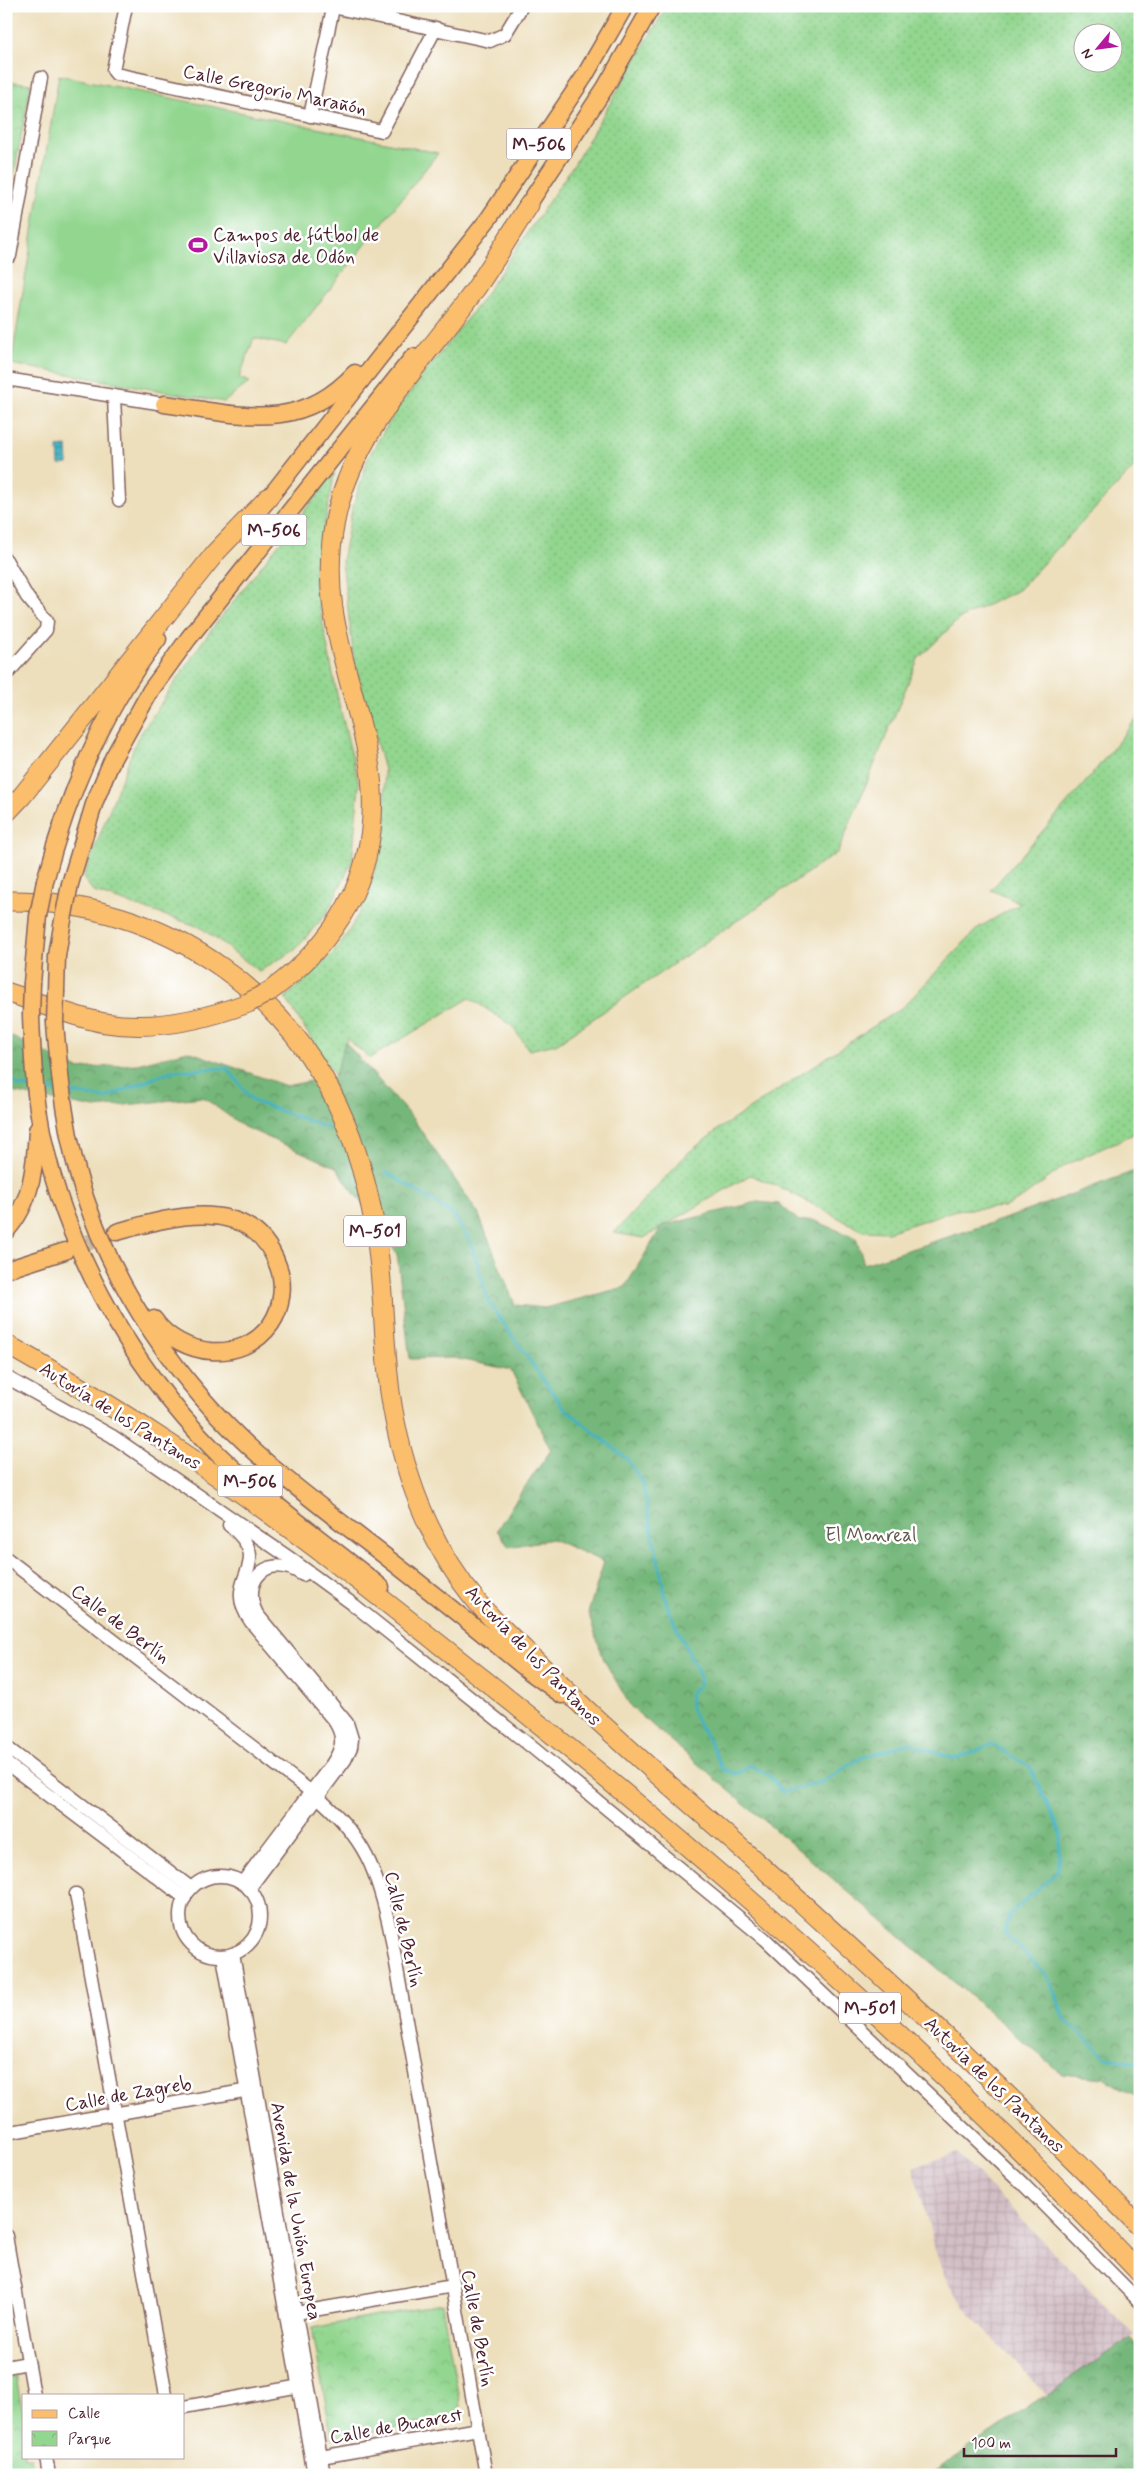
<svg xmlns="http://www.w3.org/2000/svg" width="1146" height="2481" font-family="Mynerve,sans-serif">
  <style>
    .industrial { fill: url(#industrial-grid) }
    .grass { fill: url(#grass-dots); stroke: #6e7a5d; fill-rule: evenodd }
    .forest { fill: url(#forest-crowns); stroke: #606b52 }
    .park { fill: url(#park-crowns); stroke: #6e7a5d }
    .garden { fill: #92d68f; stroke: #6e7a5d }
    .water { fill: url(#water-rules); stroke: #486976 }
    .lines { fill: none; stroke-linecap: round; stroke-linejoin: round }
    .stream { stroke: #45b3c2; stroke-width: 3 }
    .major-tunnel { stroke: #ccb99f; stroke-width: 16; stroke-dasharray: 16 8; stroke-linecap: butt }
    .minor-casing { stroke: #83625e; stroke-width: 15 }
    .major-casing { stroke: #83625e; stroke-width: 19 }
    .highway-casing { stroke: #83625e; stroke-width: 21 }
    .minor { stroke: #fff; stroke-width: 12 }
    .major { stroke: #fabe6d; stroke-width: 16 }
    .highway { stroke: #fabe6d; stroke-width: 19 }
    .major-bridge-casing { stroke: #83625e; stroke-width: 19; stroke-linecap: butt }
    .highway-bridge-casing { stroke: #83625e; stroke-width: 21; stroke-linecap: butt }
    .major-bridge { stroke: #fabe6d; stroke-width: 16 }
    .highway-bridge { stroke: #fabe6d; stroke-width: 19 }
    .labels { text-anchor: middle; stroke-width: 5; stroke-linejoin: round; paint-order: stroke }
    .shield { fill: #fff; stroke: #80626b; stroke-width: 1 }
    .shield-label { font-size: 18px; font-weight: bold; fill: #4a1f2b }
    .street-label { font-size: 19px; fill: #4a1f2b; stroke: #fff }
    .poi-label { font-size: 19px; fill: #4a1f2b; stroke: #fff; text-anchor: start }
    .park-label { font-size: 19px; fill: #605649; stroke: #fff }
  </style>
  <defs>
    <pattern id="industrial-grid" width="8" height="8" patternUnits="userSpaceOnUse" patternTransform="scale(1.25)"><rect width="8" height="8" fill="#d2bec5"/><path d="M0 4h8M4 0v8" fill="none" stroke="#b6a3a9"/></pattern>
    <pattern id="grass-dots" width="8" height="8" patternUnits="userSpaceOnUse" patternTransform="scale(1.25)"><rect width="8" height="8" fill="#92d68f"/><path d="M2 2h.1M6 6h.1" fill="none" stroke="#7fb77c" stroke-width="1.8" stroke-linecap="round"/></pattern>
    <pattern id="forest-crowns" width="20" height="18" patternUnits="userSpaceOnUse" patternTransform="scale(1.25)"><rect width="20" height="18" fill="#75b77a"/><path d="M2 6a3 3 0 1 1 6 0M12 15a3 3 0 1 1 6 0" fill="none" stroke="#629464"/></pattern>
    <pattern id="park-crowns" width="20" height="18" patternUnits="userSpaceOnUse" patternTransform="scale(1.25)"><rect width="20" height="18" fill="#92d68f"/><path d="M2 6a3 3 0 1 1 6 0M12 15a3 3 0 1 1 6 0" fill="none" stroke="#7fb77c"/></pattern>
    <pattern id="water-rules" width="6" height="5" patternUnits="userSpaceOnUse" patternTransform="scale(1.25)"><rect width="6" height="5" fill="#45b3c2"/><path d="M0 2.5h6" fill="none" stroke="#3c919e"/></pattern>
  </defs>
  <rect width="100%" height="100%" fill="#fff"/>
  <filter id="ink" filterUnits="userSpaceOnUse"><feTurbulence type="fractalNoise" baseFrequency=".02" numOctaves="2"/><feDisplacementMap in="SourceGraphic" scale="10" xChannelSelector="R" yChannelSelector="G"/><feConvolveMatrix kernelMatrix="1 2 1 2 8 2 1 2 1" color-interpolation-filters="sRGB"/></filter>
  <filter id="wash" filterUnits="userSpaceOnUse"><feTurbulence type="fractalNoise" baseFrequency=".0096" numOctaves="4" result="noise"/><feDisplacementMap in="SourceGraphic" scale="20" xChannelSelector="R" yChannelSelector="G"/><feGaussianBlur stdDeviation="1.12" result="paint"/><feColorMatrix in="noise" values="0 0 0 0 0 0 0 0 0 0 0 0 0 0 0 0 0 1.4 0 .05"/><feComposite in="paint" operator="in"/></filter>
  <g filter="url(#wash)">
    <rect width="100%" height="100%" fill="#eddfbc"/>
    <!-- industrial -->
    <polygon class="industrial" points="957,2153 1134,2335 1047,2395 971,2316 950,2287 937,2256 913,2167"/>
    <!-- grass -->
    <g class="grass">
      <path d="M667 6H1140V461L1018 590 959 619 918 659 838 852 556 1044 529 1050 512 1026 470 998 370 1058 347 1039 335 1076 285 997 304 982 337 949 349 931 366 900 386 832 384 770 354 660 342 561 352 510 369 456 397 409 480 302 575 163ZM1084 32H1114V62H1084Z"/>
      <polygon points="335,472 314,579 338,700 359,784 352,862 326,914 295,950 259,971 200,927 94,892 83,878 137,739 205,638"/>
      <polygon points="1140,714 1140,1131 1066,1165 1023,1197 1005,1207 956,1210 888,1232 863,1231 784,1189 750,1175 644,1238 614,1233 688,1153 719,1129 904,1006 978,928 1021,903 991,890 1090,777"/>
    </g>
    <!-- forest -->
    <g class="forest">
      <polygon points="6,1034 78,1069 137,1064 188,1051 286,1086 335,1076 345,1042 413,1119 478,1213 515,1305 545,1308 625,1287 662,1226 757,1202 779,1204 799,1221 813,1220 856,1238 864,1264 1010,1217 1140,1169 1140,2098 1104,2078 1062,2074 631,1707 604,1660 588,1613 604,1562 552,1539 509,1547 497,1530 515,1501 551,1450 511,1370 454,1358 410,1359 397,1254 336,1167 244,1127 203,1097 95,1108 6,1091"/>
      <polygon points="1130,2338 1140,2349 1140,2475 929,2475"/>
    </g>
    <!-- park -->
    <g class="park">
      <polygon points="6,81 31,84 6,216"/>
      <polygon points="442,2304 462,2416 332,2439 312,2328"/>
      <polygon points="16,2377 24,2419 24,2457 31,2457 34,2475 6,2475 6,2379"/>
    </g>
    <!-- garden -->
    <polygon class="garden" points="59,75 438,153 286,345 254,338 239,378 250,382 224,402 11,364"/>
    <!-- water -->
    <polygon class="water" points="67,446 68,464 59,465 58,447"/>
    <g class="lines">
      <!-- stream -->
      <g class="stream">
        <polyline points="6,1077 19,1086 30,1087"/>
        <polyline points="41,1089 58,1091"/>
        <polyline points="66,1092 105,1098 171,1071 227,1068 253,1101 328,1128"/>
        <path d="M386 1172 453 1214 471 1243 489 1303 562 1406 628 1460 642 1482 668 1609 700 1676 699 1685 691 1692C687 1713 701 1726 710 1743 715 1751 718 1761 722 1769L737 1774 750 1765 769 1775 782 1792 822 1782 861 1758 909 1743 956 1759 992 1744 1030 1767 1061 1833 1057 1872 1009 1915 1004 1933 1047 1975 1065 2019 1106 2057 1140 2064"/>
      </g>
    </g>
  </g>
  <g filter="url(#ink)">
    <g class="lines">
      <!-- major-tunnel -->
      <polyline class="major-tunnel" points="65,1251 117,1232"/>
      <!-- minor casing -->
      <g class="minor-casing">
        <g id="minor">
          <polyline points="126,6 113,70 116,74 382,131 436,28"/>
          <polyline points="328,6 490,41 505,34 522,6"/>
          <polyline points="386,19 393,6"/>
          <polyline points="310,116 333,8"/>
          <polyline points="10,256 41,78"/>
          <polyline points="6,379 164,404"/>
          <polyline points="114,398 119,500"/>
          <polyline points="6,560 27,597 47,621 46,630 6,675"/>
          <polyline points="6,1377 112,1436 291,1559 354,1605 533,1748 765,1939 1022,2183 1140,2302"/>
          <path d="M229 1525C280 1567 218 1576 251 1622L335 1722C345 1738 342 1749 332 1764L242 1883"/>
          <path d="M6 1558 314 1794C365 1837 378 1871 391 1935L486 2475"/>
          <polyline points="6,1747 191,1888"/>
          <polyline points="6,1763 185,1898"/>
          <circle cx="220" cy="1916" r="40"/>
          <path d="M249 1889 345 1760 351 1747 352 1739 347 1723 257 1614C243 1588 259 1559 289 1568 294 1569 299 1573 303 1575"/>
          <polyline points="76,1894 166,2395"/>
          <polyline points="233,1954 324,2475"/>
          <polyline points="223,1956 314,2475"/>
          <polyline points="6,2133 255,2089"/>
          <polyline points="6,2236 34,2395"/>
          <polyline points="296,2313 453,2286"/>
          <polyline points="6,2367 28,2363"/>
          <polyline points="184,2407 306,2385"/>
          <polyline points="46,2457 49,2475"/>
          <polyline points="321,2457 478,2429"/>
        </g>
      </g>
      <!-- major casing -->
      <g class="major-casing">
        <g id="major">
          <polyline points="522,214 605,88 652,6"/>
          <path d="M164 404C238 414 298 435 355 373"/>
          <polyline points="261,508 489,218 584,77 625,6"/>
          <path d="M45 881C68 794 102 711 158 639"/>
          <polyline points="70,884 95,801 113,758 151,690 188,639 413,357"/>
          <polyline points="32,983 38,916"/>
          <polyline points="56,991 57,956 63,920"/>
          <path d="M31 1015C32 1046 33 1078 38 1109 57 1234 127 1364 217 1453 268 1502 327 1543 381 1587"/>
          <path d="M55 1023C60 1082 66 1141 85 1197 110 1272 152 1340 203 1399 250 1454 311 1499 368 1543 423 1585 476 1628 530 1672L562 1695"/>
          <path d="M6 1231C32 1203 35 1166 37 1130"/>
          <path d="M117 1232C173 1216 252 1193 278 1266 285 1284 282 1308 271 1324 242 1365 180 1357 154 1319"/>
          <polyline points="6,1270 65,1251"/>
        </g>
      </g>
      <!-- highway casing -->
      <g class="highway-casing">
        <g id="highway">
          <polyline points="6,813 22,796 216,552 268,498"/>
          <path d="M6 901C85 900 160 923 224 969 307 1029 350 1108 371 1207 384 1267 382 1331 390 1392 401 1468 428 1544 478 1603 496 1624 518 1643 537 1662 603 1728 673 1788 743 1850 879 1972 1013 2096 1140 2227"/>
          <path d="M270 991C351 931 387 852 367 751 350 670 318 607 335 521 352 435 415 370 466 302 489 272 508 237 529 205"/>
          <path d="M6 992C38 1002 72 1017 105 1023 155 1031 203 1020 248 1003"/>
          <path d="M6 1344C66 1378 125 1414 182 1452 286 1522 385 1601 483 1679 715 1862 937 2058 1140 2273"/>
        </g>
      </g>
      <!-- minor -->
      <use href="#minor" class="minor"/>
      <!-- major -->
      <use href="#major" class="major"/>
      <!-- highway -->
      <use href="#highway" class="highway"/>
      <!-- major-bridge casing -->
      <g class="major-bridge-casing">
        <g id="major-bridge">
          <polyline points="38,916 45,881"/>
          <polyline points="63,920 70,884"/>
          <polyline points="31,1015 32,983"/>
          <polyline points="55,1023 56,991"/>
        </g>
      </g>
      <!-- highway-bridge casing -->
      <g class="highway-bridge-casing">
        <polyline id="highway-bridge" points="248,1003 270,991"/>
      </g>
      <!-- major-bridge -->
      <use href="#major-bridge" class="major-bridge"/>
      <!-- highway-bridge -->
      <use href="#highway-bridge" class="highway-bridge"/>
    </g>
  </g>
  <!-- icons -->
  <defs>
    <g id="stadium-bare" transform="scale(1.5)"><path d="M0-5a6.5 5 0 1 0 0 10a6.5 5 0 1 0 0-10ZM-3.5-1.8h7v3.6h-7Z" fill="#b5179e" stroke="#fff" stroke-width="2.5" paint-order="stroke"/></g>
  </defs>
  <g fill-rule="evenodd">
    <use href="#stadium-bare" x="198" y="245"/>
  </g>
  <g class="labels">
    <!-- shield labels -->
    <g class="shield">
      <rect x="506.5" y="128.5" width="65" height="31" rx="4"/>
      <rect x="241.5" y="514.5" width="65" height="31" rx="4"/>
      <rect x="344" y="1215.5" width="62" height="31" rx="4"/>
      <rect x="217.5" y="1465.5" width="65" height="31" rx="4"/>
      <rect x="839" y="1992.5" width="62" height="31" rx="4"/>
    </g>
    <g class="shield-label">
      <text x="539" y="150">M-506</text>
      <text x="274" y="536">M-506</text>
      <text x="375" y="1237">M-501</text>
      <text x="250" y="1487">M-506</text>
      <text x="870" y="2014">M-501</text>
    </g>
    <!-- street labels -->
    <g class="street-label">
      <text transform="translate(275 89) rotate(12)" y="7">Calle Gregorio Marañón</text>
      <text transform="translate(121 1415) rotate(32)" y="7">Autovía de los Pantanos</text>
      <text transform="translate(121 1623) rotate(37)" y="7">Calle de Berlín</text>
      <text transform="translate(534 1655) rotate(46)" y="7">Autovía de los Pantanos</text>
      <text transform="translate(405 1929) rotate(77)" y="7">Calle de Berlín</text>
      <text transform="translate(995 2084) rotate(44)" y="7">Autovía de los Pantanos</text>
      <text transform="translate(128 2093) rotate(-10)" y="7">Calle de Zagreb</text>
      <text transform="translate(297 2211) rotate(80)" y="7">Avenida de la Unión Europea</text>
      <text transform="translate(479 2328) rotate(80)" y="7">Calle de Berlín</text>
      <text transform="translate(396 2425) rotate(-10)" y="7">Calle de Bucarest</text>
    </g>
    <!-- poi labels -->
    <g class="poi-label">
      <text x="213" y="241">Campos de fútbol de<tspan x="213" dy="22">Villaviosa de Odón</tspan></text>
    </g>
    <!-- park labels -->
    <g class="park-label">
      <text x="871" y="1541">El Monreal</text>
    </g>
  </g>
  <!-- margin -->
  <rect width="1146" height="2481" fill="none" stroke="#fff" stroke-width="25"/>
  <!-- legend -->
  <rect x="22" y="2394" width="162" height="65" fill="#ffffff" stroke="#b7a5aa"/>
  <rect x="32" y="2410" width="25" height="8" fill="#fabe6d" stroke="#b7a5aa"/>
  <text x="68" y="2418" font-size="15" fill="#4a1f2b">Calle</text>
  <rect x="32" y="2431" width="25" height="15" fill="url(#park-crowns)" stroke="#b7a5aa"/>
  <text x="68" y="2444" font-size="15" fill="#4a1f2b">Parque</text>
  <!-- north arrow -->
  <g transform="translate(1098 48) rotate(241)"><circle r="24" fill="#ffffff" stroke="#b7a5aa"/>
  <path d="M0-4L9 19L0 12L-9 19Z" fill="#b5179e"/>
  <text y="-8" font-size="14" font-weight="bold" text-anchor="middle" fill="#4a1f2b">N</text>
  </g>
  <!-- scale -->
  <path d="M964 2448v8h152v-8" fill="none" stroke="#4a1f2b" stroke-width="2.5"/>
  <text x="971" y="2448" font-size="15" fill="#4a1f2b" stroke="#ffffff" stroke-width="4" paint-order="stroke">100 m</text>
</svg>
